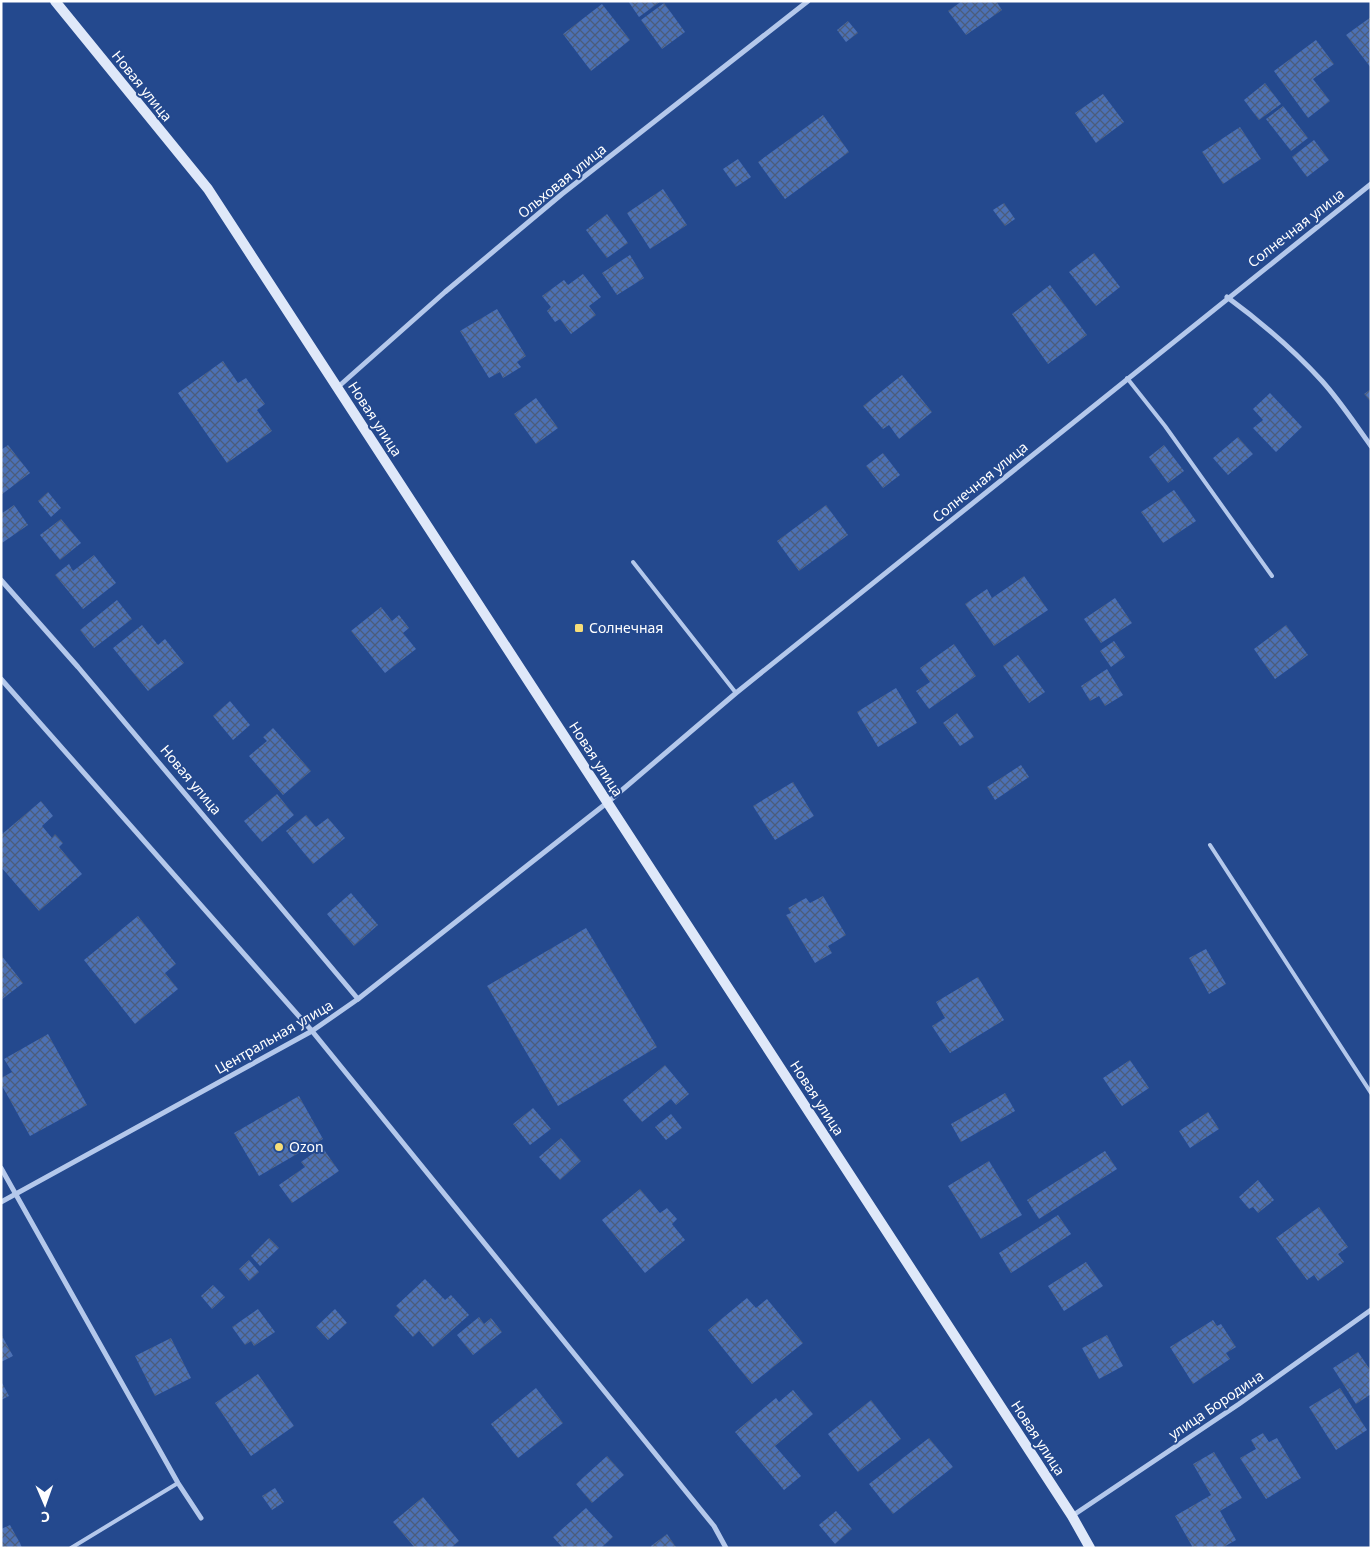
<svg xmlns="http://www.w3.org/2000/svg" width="1372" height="1549" font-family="'Noto Sans',sans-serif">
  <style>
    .building { fill: url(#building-cross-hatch) }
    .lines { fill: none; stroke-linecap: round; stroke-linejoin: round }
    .service { stroke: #b4c8eb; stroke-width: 4 }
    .minor { stroke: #b4c8eb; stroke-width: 5 }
    .secondary { stroke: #dfe8f9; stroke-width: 10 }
    .poi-dot { fill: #f6dd78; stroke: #24498e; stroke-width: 2 }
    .labels { text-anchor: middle; stroke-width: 4; stroke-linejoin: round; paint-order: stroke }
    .street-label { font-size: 14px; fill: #fff; stroke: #24498e }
    .poi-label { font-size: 14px; fill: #fff; stroke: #24498e; text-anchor: start }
  </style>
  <defs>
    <pattern id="building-cross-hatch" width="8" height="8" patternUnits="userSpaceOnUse" patternTransform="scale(1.25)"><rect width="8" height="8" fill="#4c71b5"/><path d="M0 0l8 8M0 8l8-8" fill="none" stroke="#4c5d7b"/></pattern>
  </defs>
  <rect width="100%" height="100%" fill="#24498e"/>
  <!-- building -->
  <g class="building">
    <polygon points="628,1 661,1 639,17"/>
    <polygon points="962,1 996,1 1002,10 966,35 948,11"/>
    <polygon points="664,3 685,32 662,49 641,20"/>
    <polygon points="602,4 630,40 591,71 563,34"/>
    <polygon points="1371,17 1371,68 1346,35"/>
    <polygon points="848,21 858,33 846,42 837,30"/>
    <polygon points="1316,40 1334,64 1313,79 1330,101 1308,118 1274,71"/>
    <polygon points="1265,83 1281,104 1259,120 1244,100"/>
    <polygon points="1103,94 1124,122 1096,143 1075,113"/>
    <polygon points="1283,106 1308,138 1291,151 1266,119"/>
    <polygon points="823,115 849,152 785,199 758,162"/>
    <polygon points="1240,127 1261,159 1223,184 1202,152"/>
    <polygon points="1314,140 1329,160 1307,177 1292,157"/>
    <polygon points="738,159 751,177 736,187 723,169"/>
    <polygon points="663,189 687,225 650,249 627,213"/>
    <polygon points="1004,203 1015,219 1005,226 993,210"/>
    <polygon points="607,214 628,243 607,258 586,230"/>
    <polygon points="1094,253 1120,287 1096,306 1069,272"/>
    <polygon points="630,255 644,278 617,295 602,273"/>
    <polygon points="583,274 601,297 589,306 596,315 571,334 560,319 555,322 547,311 551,307 542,296 564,280 568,285"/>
    <polygon points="1050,285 1087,335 1048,364 1012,314"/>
    <polygon points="497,309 526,356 517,362 521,367 503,378 500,372 489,378 460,331"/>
    <polygon points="223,361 238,383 246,378 265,404 257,410 272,431 227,463 178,393"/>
    <polygon points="902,375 932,412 899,439 889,425 883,429 863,406"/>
    <polygon points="1371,389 1371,402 1364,394"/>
    <polygon points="1270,393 1302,427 1276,452 1253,428 1263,420 1253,409"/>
    <polygon points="536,398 558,428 536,444 514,414"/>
    <polygon points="1238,437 1253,454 1228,475 1213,458"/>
    <polygon points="8,445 30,473 1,495 1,450"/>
    <polygon points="1164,445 1184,471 1168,483 1149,457"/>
    <polygon points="883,453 900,475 883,488 866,466"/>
    <polygon points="1174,490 1196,521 1163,543 1141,512"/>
    <polygon points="48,492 61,508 51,517 38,501"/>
    <polygon points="14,505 28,525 2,543 1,514"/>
    <polygon points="826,505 848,535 799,571 777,541"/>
    <polygon points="61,519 81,543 60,560 40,535"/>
    <polygon points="94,555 116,583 83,609 55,575 69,564 73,571"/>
    <polygon points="1024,576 1048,610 994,646 965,604 987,589 992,598"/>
    <polygon points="1115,598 1132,623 1101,643 1084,619"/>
    <polygon points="117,600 132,619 94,648 80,630"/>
    <polygon points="381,607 392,621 399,615 409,628 403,633 416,649 385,673 351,631"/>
    <polygon points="142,625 158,645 165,639 184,663 148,691 113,648"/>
    <polygon points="1286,625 1308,655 1275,679 1254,649"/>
    <polygon points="1114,641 1125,657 1111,667 1100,651"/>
    <polygon points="954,644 976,676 929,709 916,691 930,682 920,668"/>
    <polygon points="1018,655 1045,692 1029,703 1003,666"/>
    <polygon points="1107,669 1123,695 1105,706 1099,696 1090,701 1081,686"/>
    <polygon points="896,688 917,723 878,747 857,712"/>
    <polygon points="230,701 250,725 233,740 213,716"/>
    <polygon points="957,713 974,737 960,746 943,723"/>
    <polygon points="273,728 311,771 283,795 249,756 267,741 263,737"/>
    <polygon points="1021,765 1029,777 995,800 987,787"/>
    <polygon points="793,782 814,816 775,840 753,806"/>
    <polygon points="277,794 294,815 262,842 244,821"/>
    <polygon points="41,801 53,816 42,826 52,838 55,834 63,843 59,847 82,874 39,911 1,867 1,835"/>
    <polygon points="306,815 316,827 328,818 345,838 313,864 286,831"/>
    <polygon points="351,893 378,925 354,946 327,914"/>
    <polygon points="823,896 846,935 828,946 832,953 815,963 786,915 791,913 788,908 806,898 810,903"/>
    <polygon points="138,916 176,964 165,973 178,989 135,1024 84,960"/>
    <polygon points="586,928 657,1047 558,1106 487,986"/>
    <polygon points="1206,949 1226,984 1209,994 1189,958"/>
    <polygon points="1,955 23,983 1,1000"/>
    <polygon points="978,977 1004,1020 950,1053 932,1026 945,1018 936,1002"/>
    <polygon points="48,1034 87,1105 30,1136 1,1084 1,1078 12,1072 4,1059"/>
    <polygon points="1130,1060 1149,1088 1122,1106 1103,1078"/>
    <polygon points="665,1065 689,1094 676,1105 671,1099 642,1122 623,1100"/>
    <polygon points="1005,1093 1015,1111 961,1142 951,1124"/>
    <polygon points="299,1096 323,1139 259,1176 234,1133"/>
    <polygon points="533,1108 551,1129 530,1145 513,1124"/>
    <polygon points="1208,1112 1219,1129 1190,1148 1179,1131"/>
    <polygon points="671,1114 682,1128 666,1140 655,1127"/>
    <polygon points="561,1138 581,1161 560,1180 539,1157"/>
    <polygon points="322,1147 339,1171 292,1203 279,1185 305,1167 301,1162"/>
    <polygon points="1105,1151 1117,1169 1039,1219 1027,1200"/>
    <polygon points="989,1161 1022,1215 981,1239 948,1186"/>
    <polygon points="1258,1180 1274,1200 1258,1213 1253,1207 1249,1209 1239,1197"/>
    <polygon points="640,1189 660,1213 667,1208 677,1219 672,1224 685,1240 645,1273 602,1220"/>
    <polygon points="1319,1207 1348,1247 1338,1254 1344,1262 1318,1281 1314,1275 1307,1280 1276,1238"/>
    <polygon points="1058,1215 1071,1234 1011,1273 999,1253"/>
    <polygon points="269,1238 279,1248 260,1266 251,1256"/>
    <polygon points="249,1260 259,1272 249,1281 239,1269"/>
    <polygon points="1086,1262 1103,1286 1064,1311 1048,1286"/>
    <polygon points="425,1279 445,1300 451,1295 469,1315 433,1347 419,1331 413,1337 394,1316 400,1310 396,1306"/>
    <polygon points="213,1285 225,1297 212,1309 201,1296"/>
    <polygon points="747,1298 756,1308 767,1299 803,1343 752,1384 708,1330"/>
    <polygon points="258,1309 275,1332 254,1346 251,1341 245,1345 232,1327"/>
    <polygon points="335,1309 347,1323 328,1340 316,1327"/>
    <polygon points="479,1317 484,1324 491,1318 502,1332 473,1355 457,1335"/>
    <polygon points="1213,1320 1217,1326 1221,1324 1236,1347 1226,1353 1230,1359 1193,1384 1170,1347"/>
    <polygon points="1,1334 13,1356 1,1362"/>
    <polygon points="1107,1335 1123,1366 1099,1379 1082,1348"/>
    <polygon points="171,1338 191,1378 155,1396 135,1356"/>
    <polygon points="1358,1352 1371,1371 1371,1394 1356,1404 1333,1368"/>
    <polygon points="258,1374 294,1426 251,1456 215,1403"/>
    <polygon points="1,1381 9,1396 1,1400"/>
    <polygon points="536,1388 563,1423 518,1458 491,1424"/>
    <polygon points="1340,1388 1367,1430 1336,1450 1309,1407"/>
    <polygon points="793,1390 813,1414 775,1446 801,1476 784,1490 735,1432 776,1398 779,1402"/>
    <polygon points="871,1400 901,1439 858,1472 828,1434"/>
    <polygon points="1263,1433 1269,1442 1277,1438 1301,1478 1266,1499 1240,1458 1256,1449 1251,1440"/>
    <polygon points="929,1438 953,1467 893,1514 869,1484"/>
    <polygon points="1214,1452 1242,1498 1220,1511 1236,1540 1222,1548 1193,1548 1175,1516 1211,1495 1193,1464"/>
    <polygon points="607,1456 624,1475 592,1503 576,1484"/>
    <polygon points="275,1488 284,1502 272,1510 262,1496"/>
    <polygon points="423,1497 459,1541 451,1548 415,1548 393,1522"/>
    <polygon points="586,1508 613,1537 601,1548 563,1548 553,1537"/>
    <polygon points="836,1511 852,1529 835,1544 819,1525"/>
    <polygon points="10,1525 20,1543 22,1548 1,1548 1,1529"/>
    <polygon points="667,1534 676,1547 652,1548 651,1546"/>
  </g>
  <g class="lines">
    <!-- service -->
    <g class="service">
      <polyline points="1127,378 1165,426 1272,576"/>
      <polyline points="633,562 736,693"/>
      <polyline points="1210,845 1371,1093"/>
      <polyline points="71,1548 178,1483"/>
    </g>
    <!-- minor -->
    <g class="minor">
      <path d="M1227 297C1261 322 1293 349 1322 381 1340 401 1355 424 1371 446"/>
      <polyline points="338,387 445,292 562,194 808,1"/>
      <polyline points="1,580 78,667 358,999"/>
      <polyline points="1,679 312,1031 714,1526 726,1548"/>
      <polyline points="1,1168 178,1483 201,1518"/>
      <polyline points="1,1202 312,1031 358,999 608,802 736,693 1371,184"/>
      <polyline points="1072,1516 1239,1404 1371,1310"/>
    </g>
    <!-- secondary -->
    <polyline class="secondary" points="55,1 208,189 1072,1516 1090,1548"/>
  </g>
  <!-- markers -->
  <g class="poi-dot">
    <rect x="574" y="623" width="10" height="10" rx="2.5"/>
    <circle cx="279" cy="1147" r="5"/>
  </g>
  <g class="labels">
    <!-- street labels -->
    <g class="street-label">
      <text transform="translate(142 86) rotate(51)" y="5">Новая улица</text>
      <text transform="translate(562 181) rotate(-39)" y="5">Ольховая улица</text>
      <text transform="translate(1296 228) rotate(-38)" y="5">Солнечная улица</text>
      <text transform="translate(375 419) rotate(57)" y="5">Новая улица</text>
      <text transform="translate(980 482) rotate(-39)" y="5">Солнечная улица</text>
      <text transform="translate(596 759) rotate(57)" y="5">Новая улица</text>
      <text transform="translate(191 780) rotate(50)" y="5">Новая улица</text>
      <text transform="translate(274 1037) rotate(-30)" y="5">Центральная улица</text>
      <text transform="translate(817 1098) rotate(57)" y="5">Новая улица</text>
      <text transform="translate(1216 1405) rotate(-34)" y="5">улица Бородина</text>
      <text transform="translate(1038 1438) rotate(57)" y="5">Новая улица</text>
    </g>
    <!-- poi labels -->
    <g class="poi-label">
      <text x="589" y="633">Солнечная</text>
      <text x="289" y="1152">Ozon</text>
    </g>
  </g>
  <!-- border -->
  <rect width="1372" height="1549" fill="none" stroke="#ffffff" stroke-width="5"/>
  <!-- north arrow -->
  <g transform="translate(45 1504) rotate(178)" stroke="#24498e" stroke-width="4" paint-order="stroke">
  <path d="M0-4L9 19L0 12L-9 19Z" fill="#ffffff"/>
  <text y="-8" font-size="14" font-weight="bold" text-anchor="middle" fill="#ffffff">С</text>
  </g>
</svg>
